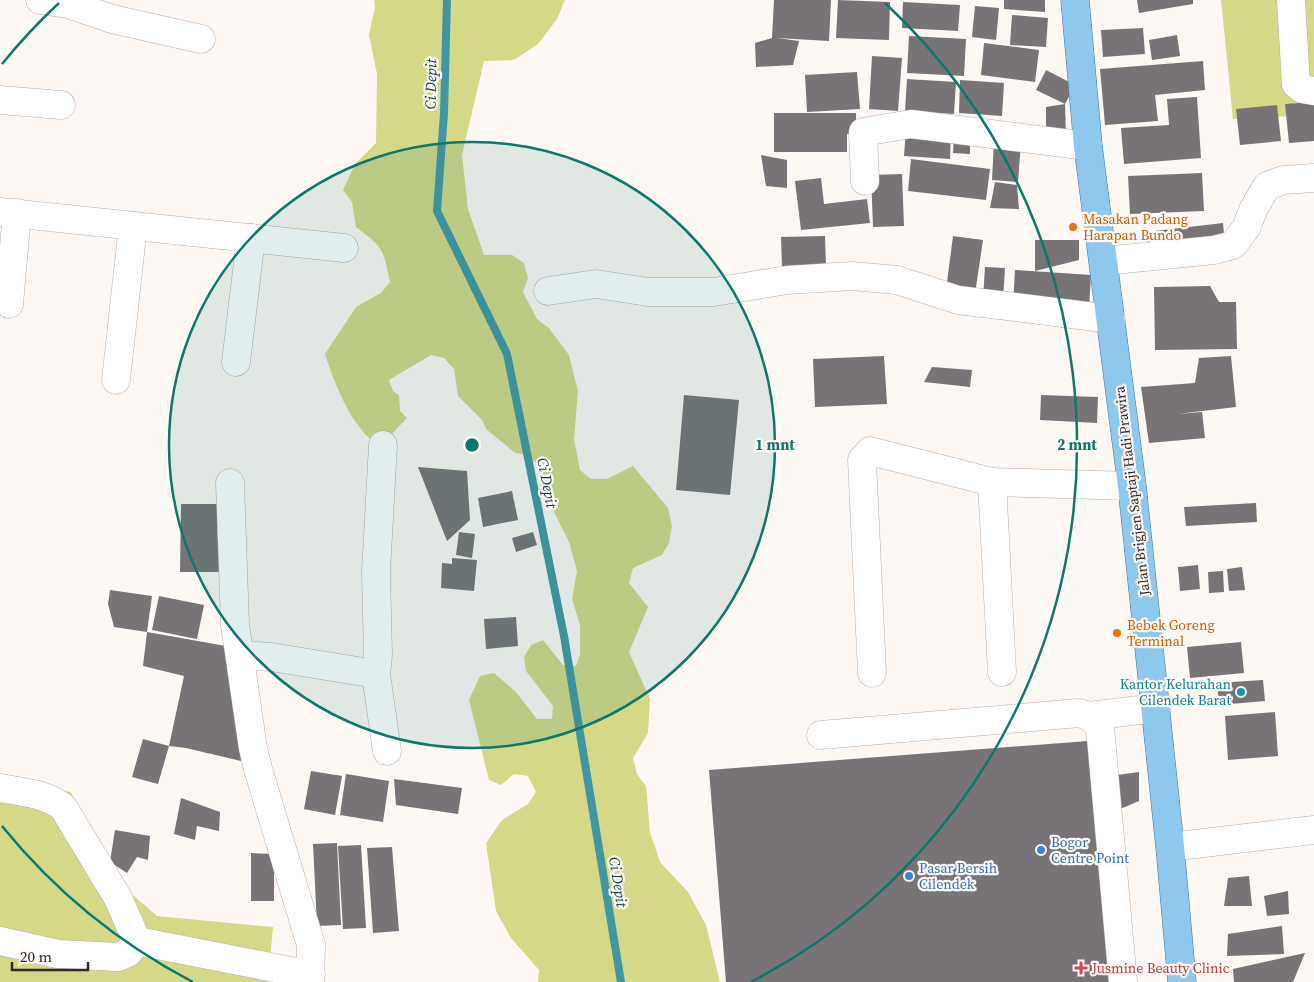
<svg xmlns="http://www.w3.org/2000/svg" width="1314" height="982" font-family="'Source Serif 4',serif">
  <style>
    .green { fill: #d4d887 }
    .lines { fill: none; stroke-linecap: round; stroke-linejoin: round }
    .stream { stroke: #4197a1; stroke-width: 8 }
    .building { fill: #787377 }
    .minor-casing { stroke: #b4aeab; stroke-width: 29 }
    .major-casing { stroke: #3b7a9f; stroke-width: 29 }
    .minor { stroke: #fff; stroke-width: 28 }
    .major { stroke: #8ec8ec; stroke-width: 28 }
    .ring { fill: none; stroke: #0f766e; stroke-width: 2.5 }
    .food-dot { fill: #e8710a; stroke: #fef8f4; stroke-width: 2 }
    .culture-dot { fill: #0f9aa8; stroke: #fef8f4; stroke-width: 2 }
    .shop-dot { fill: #3f7fe0; stroke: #fef8f4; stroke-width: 2 }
    .health-dot { fill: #e0444e; stroke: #fef8f4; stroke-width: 2 }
    .labels { text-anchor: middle; stroke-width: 4.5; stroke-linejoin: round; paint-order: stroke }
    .food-label { font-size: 14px; fill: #c56008; stroke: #fef8f4; text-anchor: start }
    .street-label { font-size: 14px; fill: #2d2b29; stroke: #fef8f4 }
    .culture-label { font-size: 14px; fill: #0d838f; stroke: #fef8f4; text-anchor: end }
    .shop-label { font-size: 14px; fill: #366cbe; stroke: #fef8f4; text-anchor: start }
    .health-label { font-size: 14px; fill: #be3a42; stroke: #fef8f4; text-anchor: start }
    .water-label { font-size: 15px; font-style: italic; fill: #0a4349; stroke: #fef8f4 }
    .centre { fill: #0f766e; stroke: #fef8f4; stroke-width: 2.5 }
    .ring-label { font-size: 15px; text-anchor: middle; font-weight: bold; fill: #0f766e; stroke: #fef8f4; stroke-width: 4.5; stroke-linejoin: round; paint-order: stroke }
  </style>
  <rect width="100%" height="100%" fill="#fef8f4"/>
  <!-- green -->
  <g class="green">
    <path d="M374 0H565L557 19 538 44 514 60 484 61 462 155 468 209 484 255H512L524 263 528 278 523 292 537 319 549 328 569 355 578 391 574 439 580 470 591 479H607L633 466 668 508 672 526 669 543 662 555 633 568 629 583 648 607 629 652 650 699 648 733 633 758 637 774 646 786 650 832 660 862 688 892 706 925 720 982H538L539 970 511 938 496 911 486 843 502 820 528 804 536 792 528 776 514 774 501 785 489 780 469 700 480 676 494 673 516 692 537 719H552L553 706 526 671 524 657 531 645 543 640 563 665 576 666 580 654V625L572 599 577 571 569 542 542 488 537 465 529 455 515 453 486 429 482 420 458 396 454 369 444 358 431 355 389 380 393 391 399 395 400 411 407 418 389 437 374 442C350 424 334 382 325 354L356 307 381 293 390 282C383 249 384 248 356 227L352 202 343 190 355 164 376 143 377 74 369 35 375 7Z"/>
    <polygon points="1221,0 1314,0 1314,115 1233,119"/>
    <polygon points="0,782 71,792 103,869 157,916 273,927 268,982 0,982"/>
  </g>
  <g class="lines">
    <!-- stream -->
    <polyline class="stream" points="447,0 444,113 437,211 507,354 564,636 621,982"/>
  </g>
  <!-- building -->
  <g class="building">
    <polygon points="774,0 831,0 829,41 777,38 799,41 793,65 756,67 755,43 772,38"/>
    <polygon points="838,0 890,2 889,40 836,38"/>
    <polygon points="1004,0 1045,0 1045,12 1004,9"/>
    <polygon points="1137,0 1193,0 1193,4 1139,13"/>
    <polygon points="903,2 960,5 958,31 902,28"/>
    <polygon points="975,6 999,8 996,40 972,37"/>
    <polygon points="1012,15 1048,18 1046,47 1010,45"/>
    <polygon points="1143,28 1145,54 1103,57 1101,30"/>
    <polygon points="1177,35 1180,56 1152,60 1149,40"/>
    <polygon points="909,36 966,39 964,76 907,73"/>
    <polygon points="984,43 1039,50 1035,82 981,75"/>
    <polygon points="872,56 902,58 898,111 869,109"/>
    <polygon points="1203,61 1205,90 1155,95 1158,121 1105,125 1100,69"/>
    <polygon points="1046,70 1075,85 1065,104 1036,90"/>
    <polygon points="857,72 860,109 807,112 805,75"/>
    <polygon points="907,79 956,82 954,114 905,111"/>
    <polygon points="960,80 1004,83 1002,116 959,113"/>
    <polygon points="1197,97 1201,158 1124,164 1121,128 1169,125 1167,99"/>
    <polygon points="1314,102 1314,141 1289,143 1285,104"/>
    <polygon points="1065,104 1066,138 1046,137 1046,107"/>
    <polygon points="1277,105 1281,141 1240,145 1236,109"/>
    <polygon points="774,113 856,113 856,134 847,134 847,152 774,152"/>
    <polygon points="906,129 951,132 950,159 904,156"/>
    <polygon points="954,135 970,136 970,154 953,153"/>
    <polygon points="994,141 1021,143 1018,182 992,180"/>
    <polygon points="761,155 787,160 787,188 766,186"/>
    <polygon points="911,159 990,169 986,200 908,191"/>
    <polygon points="1202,173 1204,211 1130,214 1128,176"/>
    <polygon points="902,174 904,226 873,227 871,175"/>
    <polygon points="821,178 824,204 867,199 870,223 801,230 795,181"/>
    <polygon points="995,182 1017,185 1019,209 990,208"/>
    <polygon points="1223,223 1225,245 1148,254 1146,232"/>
    <polygon points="825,236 826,266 782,267 781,237"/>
    <polygon points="953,236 983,240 975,294 946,290"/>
    <polygon points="1035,240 1079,240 1079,260 1035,271"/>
    <polygon points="985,267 1005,268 1003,300 983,299"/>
    <polygon points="1015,270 1091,275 1089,309 1013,304"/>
    <polygon points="1210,286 1219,302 1236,302 1237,349 1155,350 1154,287"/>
    <polygon points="884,356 887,404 815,407 813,359"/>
    <polygon points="1231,356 1236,407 1177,414 1202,412 1205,438 1149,443 1141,387 1195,383 1199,358"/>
    <polygon points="932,367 972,370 970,387 924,382"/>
    <polygon points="684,395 739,400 730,495 676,490"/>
    <polygon points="1041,395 1098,397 1097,423 1040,420"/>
    <polygon points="418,467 467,471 470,520 447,541"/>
    <polygon points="512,491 518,520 483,527 478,498"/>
    <polygon points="1256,503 1257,522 1186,526 1184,507"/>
    <polygon points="181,504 218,504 217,531 221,572 180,572"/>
    <polygon points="459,532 475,534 472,558 456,555"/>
    <polygon points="533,532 537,545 516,552 512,538"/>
    <polygon points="452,558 477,560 474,591 441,588 442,563 452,564"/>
    <polygon points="1198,565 1200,589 1180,591 1178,567"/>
    <polygon points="1242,567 1245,590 1229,591 1227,569"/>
    <polygon points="1223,571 1224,592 1209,593 1208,572"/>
    <polygon points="110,590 152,596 147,632 237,648 241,761 186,748 169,746 184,676 143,666 147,632 114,627 108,604"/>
    <polygon points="159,596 204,605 197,639 152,630"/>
    <polygon points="516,617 518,646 486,649 484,619"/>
    <polygon points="1241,642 1244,673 1190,678 1187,647"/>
    <polygon points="1263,680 1265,701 1219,705 1217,683"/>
    <polygon points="1275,712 1278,756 1228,760 1225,716"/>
    <polygon points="143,739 169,746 158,784 132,777"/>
    <polygon points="1088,741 1109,982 726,982 709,770"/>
    <polygon points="311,771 342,776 335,815 304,809"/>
    <polygon points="1139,772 1139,801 1118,810 1110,776"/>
    <polygon points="346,774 389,781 383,822 340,815"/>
    <polygon points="394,779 462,788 458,814 396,805"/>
    <polygon points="181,798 220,812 219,831 197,826 195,840 174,834"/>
    <polygon points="115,830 150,836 148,860 137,857 127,873 110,862"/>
    <polygon points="337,843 341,925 317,926 313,844"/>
    <polygon points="361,845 366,928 343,929 338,846"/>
    <polygon points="392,847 399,931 373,933 367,848"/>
    <polygon points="251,853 274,854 274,901 251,901"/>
    <polygon points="1249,876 1252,906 1224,906 1228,878"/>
    <polygon points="1288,891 1289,914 1267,916 1264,896"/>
    <polygon points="1282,926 1284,954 1227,956 1228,934"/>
    <polygon points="1305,953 1293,982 1234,982 1233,969"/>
  </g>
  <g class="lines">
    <!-- minor casing -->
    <g class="minor-casing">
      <g id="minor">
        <polyline points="40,0 68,4 112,19 201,39"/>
        <polyline points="1291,0 1296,84 1302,89 1314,91"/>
        <polyline points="0,100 61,105"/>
        <polyline points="865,181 863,132 911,124 1088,146"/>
        <polyline points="0,212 344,248"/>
        <polyline points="1104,261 1214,250 1233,245 1246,228 1254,208 1267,186 1284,180 1314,178"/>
        <polyline points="548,291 596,284 648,292 714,292 787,280 852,276 897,280 958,300 1111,319"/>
        <polyline points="9,304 17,213"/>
        <polyline points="236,362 251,238"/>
        <polyline points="116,380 133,226"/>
        <polyline points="383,445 376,572 378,655 376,674 387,751"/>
        <polyline points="992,482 1002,672"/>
        <polyline points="230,483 235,625 253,748 258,769 311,945 310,982"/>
        <polyline points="240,655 271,657 376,674"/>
        <polyline points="872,673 862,460 870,451 992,482 1132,486"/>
        <polyline points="1089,716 1156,708"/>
        <polyline points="821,735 1079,713 1089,716 1100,727 1123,982"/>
        <path d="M0 788C22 792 44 793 63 807L118 898 137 941"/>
        <polyline points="1170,847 1314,830"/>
        <polyline points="0,941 58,954 118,957 128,953 137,941"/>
        <polyline points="137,941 311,975"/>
      </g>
    </g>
    <!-- major casing -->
    <g class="major-casing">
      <polyline id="major" points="1075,0 1088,146 1132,486 1170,847 1182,982"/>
    </g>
    <!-- minor -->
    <use href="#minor" class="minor"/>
    <!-- major -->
    <use href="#major" class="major"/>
  </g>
  <!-- distance rings -->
  <circle cx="472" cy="445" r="303" fill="#0f766e" fill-opacity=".12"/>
  <g class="ring">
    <circle cx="472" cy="445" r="303"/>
    <path d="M193 982A605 605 0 0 1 2 826M2 64A605 605 0 0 1 59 3M885 3A605 605 0 0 1 751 982"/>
  </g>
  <!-- markers -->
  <g class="food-dot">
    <circle cx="1073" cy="227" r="5"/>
    <circle cx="1117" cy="633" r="5"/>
  </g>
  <circle class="culture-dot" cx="1241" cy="692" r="5"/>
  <g class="shop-dot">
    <circle cx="1041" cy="850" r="5"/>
    <circle cx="909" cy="876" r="5"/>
  </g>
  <path class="health-dot" d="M1078.5 960.5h5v5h5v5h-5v5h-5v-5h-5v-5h5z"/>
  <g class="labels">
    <!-- food labels -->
    <g class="food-label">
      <text x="1083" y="224">Masakan Padang<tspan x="1083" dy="16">Harapan Bundo</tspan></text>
      <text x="1127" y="630">Bebek Goreng<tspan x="1127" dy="16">Terminal</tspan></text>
    </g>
    <!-- street labels -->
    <g class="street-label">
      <text transform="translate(1132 491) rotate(-97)" y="5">Jalan Brigjen Saptaji Hadi Prawira</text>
    </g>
    <!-- culture labels -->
    <g class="culture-label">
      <text x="1231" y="689">Kantor Kelurahan<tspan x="1231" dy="16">Cilendek Barat</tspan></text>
    </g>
    <!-- shop labels -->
    <g class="shop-label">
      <text x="1051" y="847">Bogor<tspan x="1051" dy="16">Centre Point</tspan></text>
      <text x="919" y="873">Pasar Bersih<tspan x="919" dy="16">Cilendek</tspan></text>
    </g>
    <!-- health labels -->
    <g class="health-label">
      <text x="1092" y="973">Jusmine Beauty Clinic</text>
    </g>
    <!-- water labels -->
    <g class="water-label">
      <text transform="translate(431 84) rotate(-89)" y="5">Ci Depit</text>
      <text transform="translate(547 483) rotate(79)" y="5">Ci Depit</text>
      <text transform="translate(618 882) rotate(81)" y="5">Ci Depit</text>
    </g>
  </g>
  <circle cx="472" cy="445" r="8" class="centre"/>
  <g class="ring-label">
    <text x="775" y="450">1 mnt</text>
    <text x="1077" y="450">2 mnt</text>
  </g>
  <!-- scale -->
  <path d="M12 962v8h76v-8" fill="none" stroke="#2d2b29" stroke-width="2.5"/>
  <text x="20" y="962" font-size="15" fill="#2d2b29" stroke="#fef8f4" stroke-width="4" paint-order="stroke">20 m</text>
</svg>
